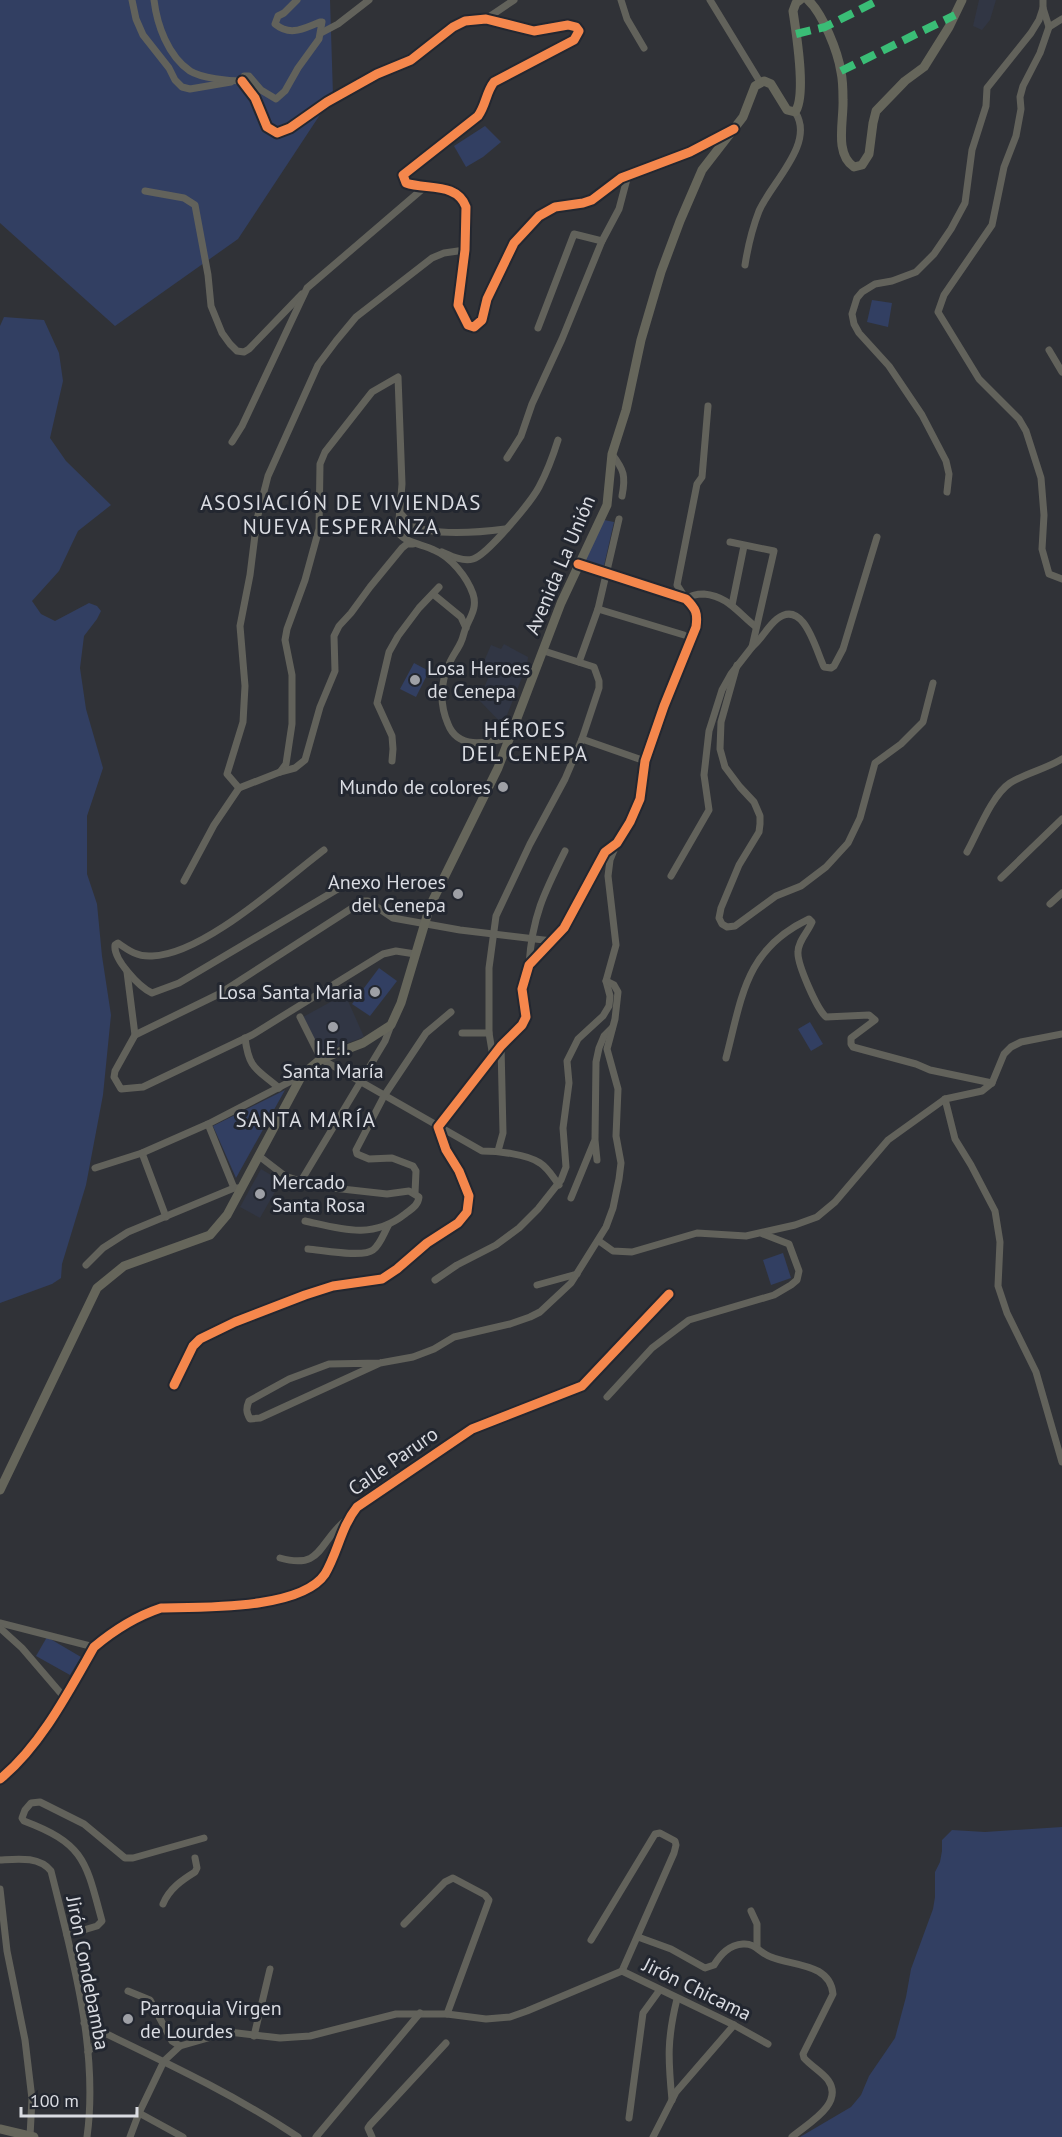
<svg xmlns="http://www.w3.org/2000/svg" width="1062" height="2137" font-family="'PT Sans',sans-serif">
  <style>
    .built { fill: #313644 }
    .green { fill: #323f62 }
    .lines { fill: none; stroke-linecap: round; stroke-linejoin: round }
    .minor { stroke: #62625b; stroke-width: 7 }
    .secondary { stroke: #66665b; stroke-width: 9 }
    .quiet { stroke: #3abd76; stroke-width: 8; stroke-dasharray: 15 8; stroke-linecap: butt }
    .cycleway-casing { stroke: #232730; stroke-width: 13 }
    .cycleway { stroke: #f5874c; stroke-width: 9 }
    .poi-dot { fill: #9ea0a6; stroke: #232730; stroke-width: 2 }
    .labels { text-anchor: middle; stroke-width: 6; stroke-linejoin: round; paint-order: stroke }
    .street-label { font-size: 20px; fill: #dadce2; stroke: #232730 }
    .poi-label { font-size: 20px; fill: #dadce2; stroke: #232730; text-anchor: start }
    .neighbourhood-label { font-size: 21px; letter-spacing: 1.5px; fill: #dadce2; stroke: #232730 }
  </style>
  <rect width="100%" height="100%" fill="#303237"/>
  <!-- built -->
  <g class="built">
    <polygon points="979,0 996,0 990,20 982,30 973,26"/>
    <polygon points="504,644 528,657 527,665 503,725 479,700 489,676 490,669 482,666 491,645 501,649"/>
    <polygon points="345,994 364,1037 326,1051 319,1051 303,1017"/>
    <polygon points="261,1169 281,1181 260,1218 240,1207"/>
  </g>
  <!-- green -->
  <g class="green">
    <polygon points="0,0 330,0 333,95 238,239 115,326 0,223"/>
    <polygon points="485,126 501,142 483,157 466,167 454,146"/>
    <polygon points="872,300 892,303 888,327 867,322"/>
    <polygon points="4,317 44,320 59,353 63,381 50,438 66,461 111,505 78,531 59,571 32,601 41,614 55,621 89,603 97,606 101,611 97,619 84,636 80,668 86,709 103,768 87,816 87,874 97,904 102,956 111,1015 103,1095 86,1185 62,1264 61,1278 52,1284 0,1303 0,326"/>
    <polygon points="604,520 614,522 603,570 581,563"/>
    <polygon points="414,663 429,671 416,697 400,689"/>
    <polygon points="379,968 397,981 370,1016 352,1004"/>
    <polygon points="810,1022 823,1044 811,1051 798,1029"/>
    <polygon points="285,1090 236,1178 213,1126"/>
    <polygon points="783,1253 791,1278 771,1285 763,1260"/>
    <polygon points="47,1637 81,1657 70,1675 36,1656"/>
    <polygon points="1062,1827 1062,2137 800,2137 851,2107 861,2095 869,2076 895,2038 906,1997 911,1969 933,1909 935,1897 935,1872 940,1862 942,1851 942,1840 952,1830 985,1832"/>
  </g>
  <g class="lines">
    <!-- minor -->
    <g class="minor">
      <polyline points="132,0 136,19 143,35 169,68 175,80 182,87 190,89 231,82"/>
      <path d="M154 0C157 25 168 56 190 71 201 78 229 81 242 81L244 76H249L261 90 276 99 285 91 298 68 319 39 322 22H320C304 28 291 37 275 24L278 16 284 13 297 0"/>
      <polyline points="621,0 627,19 644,48"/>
      <polyline points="710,0 760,82"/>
      <polyline points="1043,0 1043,8 1049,27 1062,19"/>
      <polyline points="486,19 514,0"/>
      <polyline points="1049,27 1040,53 1023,86 1020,97 1021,109 1016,136 1004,167 992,225 944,295 938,312 979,379 1019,419 1026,431 1041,478 1044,515 1042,549 1049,574 1062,579"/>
      <polyline points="321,33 338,24 369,0"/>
      <path d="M242 81 255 98 267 127 277 133 290 128 327 102 377 74 411 60 453 27 465 21 486 19 534 31 568 25 576 27 579 31 574 40 494 82C486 92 486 105 478 116L403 175 406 183C426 190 457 182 466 207L465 250 458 305 468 325 474 327 482 320 487 299 514 243 539 216 555 207 583 203 592 200 621 178 690 152 732 130"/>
      <polyline points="145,191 184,198 195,205 208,275 211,306 222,333 230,344 237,351 244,352 249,349 302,294"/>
      <path d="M745 265C748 246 752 229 759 211 771 183 816 143 795 112"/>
      <polyline points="538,328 574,234 602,241"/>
      <polyline points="1049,350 1062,372"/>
      <path d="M708 406 702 477 697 484 677 585 686 599C691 595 697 594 704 594 728 596 738 613 756 627"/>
      <polyline points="232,442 242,426 307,288 426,186"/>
      <path d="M612 454C624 470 626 476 622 496"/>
      <polyline points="507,458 521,436 532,404 562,339 602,241 619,209 628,175"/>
      <polyline points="947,492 949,474 946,461 922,415 889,366 859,333 854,324 852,314 857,298 862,292 875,284 892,281 916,272 934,254 951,229 965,203 972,150 986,106 987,88 1031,33 1039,20 1043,8"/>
      <path d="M401 514C404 517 407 521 411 524 429 537 483 532 505 529"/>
      <path d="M442 552C451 556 463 562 473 559 487 555 531 502 539 487 547 472 553 456 558 440"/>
      <polyline points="433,594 461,617 466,628"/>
      <polyline points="732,605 744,546"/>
      <polyline points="598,609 684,635"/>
      <path d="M752 647C762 639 767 627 777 619 804 598 816 651 824 667L831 668 834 666 843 649 877 537"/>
      <polyline points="579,662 598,609 619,519"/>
      <polyline points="737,665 721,722 720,749 725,767 740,787 754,802 760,816 760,824 759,832 739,865 721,908 719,918 722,924 727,927 735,926 776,896 801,886 826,867 848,843 860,818 875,763 901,744 923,722 933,683"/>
      <polyline points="582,739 645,761"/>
      <polyline points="392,761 393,749 392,736 377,703 389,652 398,636 419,608 439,587"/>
      <path d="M280 772 286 764 292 724V675L285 640 287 629 305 580 319 529 320 464 325 452 372 392 398 377 402 484 398 532C405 543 422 544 434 550 451 557 467 577 473 594 477 606 472 614 467 625 464 630 464 636 461 642 458 649 453 655 450 662 440 683 439 703 448 724 458 750 486 743 508 738"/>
      <polyline points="239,788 227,774 243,722 245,686 240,626 250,575 257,519 268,476 318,365 336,341 356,317 432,258 444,253 465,250"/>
      <path d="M324 850C283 881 203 955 152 956 138 957 129 951 118 943L115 945C113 959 139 987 152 993L179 983 348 883"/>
      <path d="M967 852C978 832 992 795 1010 783 1026 773 1046 769 1062 759"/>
      <polyline points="671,876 709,810 704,775 709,731 722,690 731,674 752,647 774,551 730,542"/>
      <polyline points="1001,878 1062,819"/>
      <polyline points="184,881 214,825 239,788 280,772 295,768 305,760 320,707 335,671 334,636 339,626 351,613 370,587 402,548 407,544 413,544"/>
      <polyline points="1050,904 1062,893"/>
      <polyline points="415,954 396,951 383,954 252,1035 143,1087 121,1089 114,1077 115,1071 135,1035 219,994 363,901 368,901 393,918 460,930 552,941"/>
      <path d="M529 965C532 917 544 893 565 851"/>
      <polyline points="127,972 135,1035"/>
      <path d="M300 1017 321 1059 482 1151C497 1151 527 1154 540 1163 548 1168 553 1177 559 1185"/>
      <polyline points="462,1033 489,1033"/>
      <path d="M245 1038C249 1070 257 1069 279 1088"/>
      <polyline points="493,1057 489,1033 489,968 496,916 530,844 565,779 582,739 599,688 599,681 594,667 544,651"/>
      <path d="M726 1058C742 997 745 949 809 919L812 922C808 932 798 941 798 952 797 964 817 1009 826 1017L869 1015 875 1020 851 1038V1044L853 1047 916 1064 930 1070 992 1083"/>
      <polyline points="945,1099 955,1139 971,1165 995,1211 1000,1242 998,1286 1007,1313 1036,1372 1062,1462"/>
      <polyline points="208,1124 234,1188"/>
      <polyline points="498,1151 503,1133 501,1046"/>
      <polyline points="142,1153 166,1217"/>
      <path d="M259 1156 285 1176 315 1186 387 1194 409 1191 419 1197C418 1206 411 1209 405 1214 372 1240 341 1229 305 1221"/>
      <polyline points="597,1160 595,1140 596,1062 599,1048 604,1036 612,1028"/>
      <polyline points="95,1168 142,1153 208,1124 301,1076"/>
      <polyline points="301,1181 385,1041 391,1025"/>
      <polyline points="415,1193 416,1171 413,1166 392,1158 369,1159 357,1154 356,1150 384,1096 426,1033 451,1012"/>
      <polyline points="571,1198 594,1142"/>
      <polyline points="599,1241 613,1251 632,1252 697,1233 746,1236 795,1225 817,1217 835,1202 888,1140 945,1099 982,1091 992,1083 1004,1054 1011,1047 1021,1042 1062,1034"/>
      <path d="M308 1249C322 1250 363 1258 373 1250 380 1245 384 1233 388 1226"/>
      <polyline points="86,1265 103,1248 128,1232 234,1188 241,1188"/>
      <polyline points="435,1280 457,1265 496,1245 519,1228 538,1209 561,1180 566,1167 563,1128 569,1083 567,1061 578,1039 603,1016 609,1006 610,996 606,981 616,945 608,876 610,860 617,843"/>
      <polyline points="537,1285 577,1274"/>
      <path d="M380 1363 260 1418 250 1419C246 1412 246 1408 249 1401L289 1379 329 1364 380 1363 413 1357 434 1349 454 1337 510 1324 530 1317 540 1312 571 1283 606 1227 613 1208 619 1179 621 1163 616 1136 618 1089 607 1049 615 1019 618 992 614 985 606 981"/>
      <path d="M174 1385 193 1346 200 1339 235 1322 305 1295 333 1286 382 1279 397 1269 427 1243 458 1223 467 1212 469 1196 459 1171 446 1150 438 1127 501 1046 522 1025 526 1017 522 989 529 965 564 928 605 852 617 843 630 822 640 799 645 761 664 706 696 627C698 613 696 609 686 599L578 564"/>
      <polyline points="607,1397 652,1348 689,1320 774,1295 791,1285 797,1280 799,1271 789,1244 763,1234"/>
      <path d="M280 1558C323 1570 318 1542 346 1520"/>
      <polyline points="0,1623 94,1647"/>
      <polyline points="0,1628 22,1648 64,1697"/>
      <path d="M0 1779C40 1747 69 1691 94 1647 113 1631 137 1616 161 1608 201 1607 301 1610 325 1574 338 1552 341 1527 357 1507L472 1429 582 1386 669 1294"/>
      <path d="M0 1860C17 1859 39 1856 51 1871 72 1955 99 2050 87 2137"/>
      <polyline points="0,1889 7,1951 25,2040 32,2099 30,2136"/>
      <path d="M163 1904C169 1889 182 1880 195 1872L197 1868 195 1858"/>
      <polyline points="751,1911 757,1924 757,1947"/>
      <polyline points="404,1924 445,1882 453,1878 485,1895 489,1900 447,2014"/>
      <path d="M67 1935 97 1926 102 1921C86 1862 85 1844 24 1821L22 1818 25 1810 31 1803 40 1802 84 1824 125 1858H133L204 1838"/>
      <path d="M638 1937 671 1949 705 1968 714 1965C721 1954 729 1945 743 1944 756 1943 759 1953 771 1957 793 1966 830 1963 833 1994L803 2054 804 2058C811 2066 822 2072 828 2080 845 2104 807 2124 792 2137"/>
      <polyline points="591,1940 655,1834 660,1833 675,1841 676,1845 674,1853 622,1971"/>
      <polyline points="128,1991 150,2000 172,2041 180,2046"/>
      <path d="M84 2023C156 2058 231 2092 298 2137"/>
      <polyline points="254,2036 270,1969"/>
      <polyline points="88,2052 105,2033"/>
      <path d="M672 2100C668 2059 667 2039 677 1999"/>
      <polyline points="139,2113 183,2137"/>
      <polyline points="629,2118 643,2013 659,1991"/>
      <polyline points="130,2137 139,2113 164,2061 180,2046 229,2032 280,2038 310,2036 396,2014 447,2014 486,2019 510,2017 527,2011 622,1971 734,2025 768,2044"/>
      <polyline points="316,2137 420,2013"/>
      <polyline points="372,2137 368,2128 370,2125 446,2043"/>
      <polyline points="653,2137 676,2092 734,2025"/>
    </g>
    <!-- secondary -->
    <g class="secondary">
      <path d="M808 0C823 14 838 52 841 72 843 81 843 91 843 100 844 120 834 154 854 167L862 165 869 154 873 123 876 111 905 81 924 67 949 27 962 0"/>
      <path d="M0 1490 97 1288 124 1266 210 1235 227 1215 302 1075 321 1059 363 1043 391 1025 401 1003 430 906 498 768 561 603 607 505 612 454 626 410 641 340 661 272 680 221 702 170 743 117 755 86 764 81 771 84 787 110 795 112C807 96 796 32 793 11L796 3 800 0"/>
      <polyline points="0,2129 34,2137"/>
    </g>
    <!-- quiet -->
    <g class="quiet">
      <polyline points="796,34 825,27 879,0"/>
      <polyline points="841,71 955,15"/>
    </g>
    <!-- cycleway casing -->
    <g class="cycleway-casing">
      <g id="cycleway">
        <path d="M242 81 255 98 267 127 277 133 290 128 327 102 377 74 411 60 453 27 465 21 486 19 534 31 568 25 576 27 579 31 574 40 494 82C486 92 486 105 478 116L403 175 406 183C426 190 457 182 466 207L465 250 458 305 468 325 474 327 482 320 487 299 514 243 539 216 555 207 583 203 592 200 621 178 690 152 734 129"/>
        <path d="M174 1385 193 1346 200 1339 235 1322 305 1295 333 1286 382 1279 397 1269 427 1243 458 1223 467 1212 469 1196 459 1171 446 1150 438 1127 501 1046 522 1025 526 1017 522 989 529 965 564 928 605 852 617 843 630 822 640 799 645 761 664 706 696 627C698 613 696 609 686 599L578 564"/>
        <path d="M0 1779C40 1747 69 1691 94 1647 113 1631 137 1616 161 1608 201 1607 301 1610 325 1574 338 1552 341 1527 357 1507L472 1429 582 1386 669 1294"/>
      </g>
    </g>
    <!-- cycleway -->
    <use href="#cycleway" class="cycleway"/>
  </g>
  <!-- markers -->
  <g class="poi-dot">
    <circle cx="415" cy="680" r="6"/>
    <circle cx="503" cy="787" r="6"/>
    <circle cx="458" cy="894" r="6"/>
    <circle cx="375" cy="992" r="6"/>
    <circle cx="333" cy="1027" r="6"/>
    <circle cx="260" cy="1194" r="6"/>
    <circle cx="128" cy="2019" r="6"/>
  </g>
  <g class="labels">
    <!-- street labels -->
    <g class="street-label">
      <text transform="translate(560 565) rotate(-67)" y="7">Avenida La Unión</text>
      <text transform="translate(393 1461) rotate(-35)" y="7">Calle Paruro</text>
      <text transform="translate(88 1973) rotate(79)" y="7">Jirón Condebamba</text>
      <text transform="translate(697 1989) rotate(26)" y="7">Jirón Chicama</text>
    </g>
    <!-- poi labels -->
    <g class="poi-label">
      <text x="427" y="675">Losa Heroes<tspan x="427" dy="23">de Cenepa</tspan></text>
      <text x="491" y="794" text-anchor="end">Mundo de colores</text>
      <text x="446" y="889" text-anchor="end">Anexo Heroes<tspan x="446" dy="23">del Cenepa</tspan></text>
      <text x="363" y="999" text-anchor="end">Losa Santa Maria</text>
      <text x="333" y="1055" text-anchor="middle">I.E.I.<tspan x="333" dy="23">Santa María</tspan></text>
      <text x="272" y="1189">Mercado<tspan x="272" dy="23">Santa Rosa</tspan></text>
      <text x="140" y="2015">Parroquia Virgen<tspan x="140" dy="23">de Lourdes</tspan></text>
    </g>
    <!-- neighbourhood labels -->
    <g class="neighbourhood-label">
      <text x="341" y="510">ASOSIACIÓN DE VIVIENDAS<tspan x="341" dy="24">NUEVA ESPERANZA</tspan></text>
      <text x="525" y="737">HÉROES<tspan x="525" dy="24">DEL CENEPA</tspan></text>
      <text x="306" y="1127">SANTA MARÍA</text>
    </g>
  </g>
  <!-- scale -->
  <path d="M21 2107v9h116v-9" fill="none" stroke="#dadce2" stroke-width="3"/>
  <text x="30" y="2107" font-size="18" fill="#dadce2" stroke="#232730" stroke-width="4.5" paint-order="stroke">100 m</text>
</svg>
